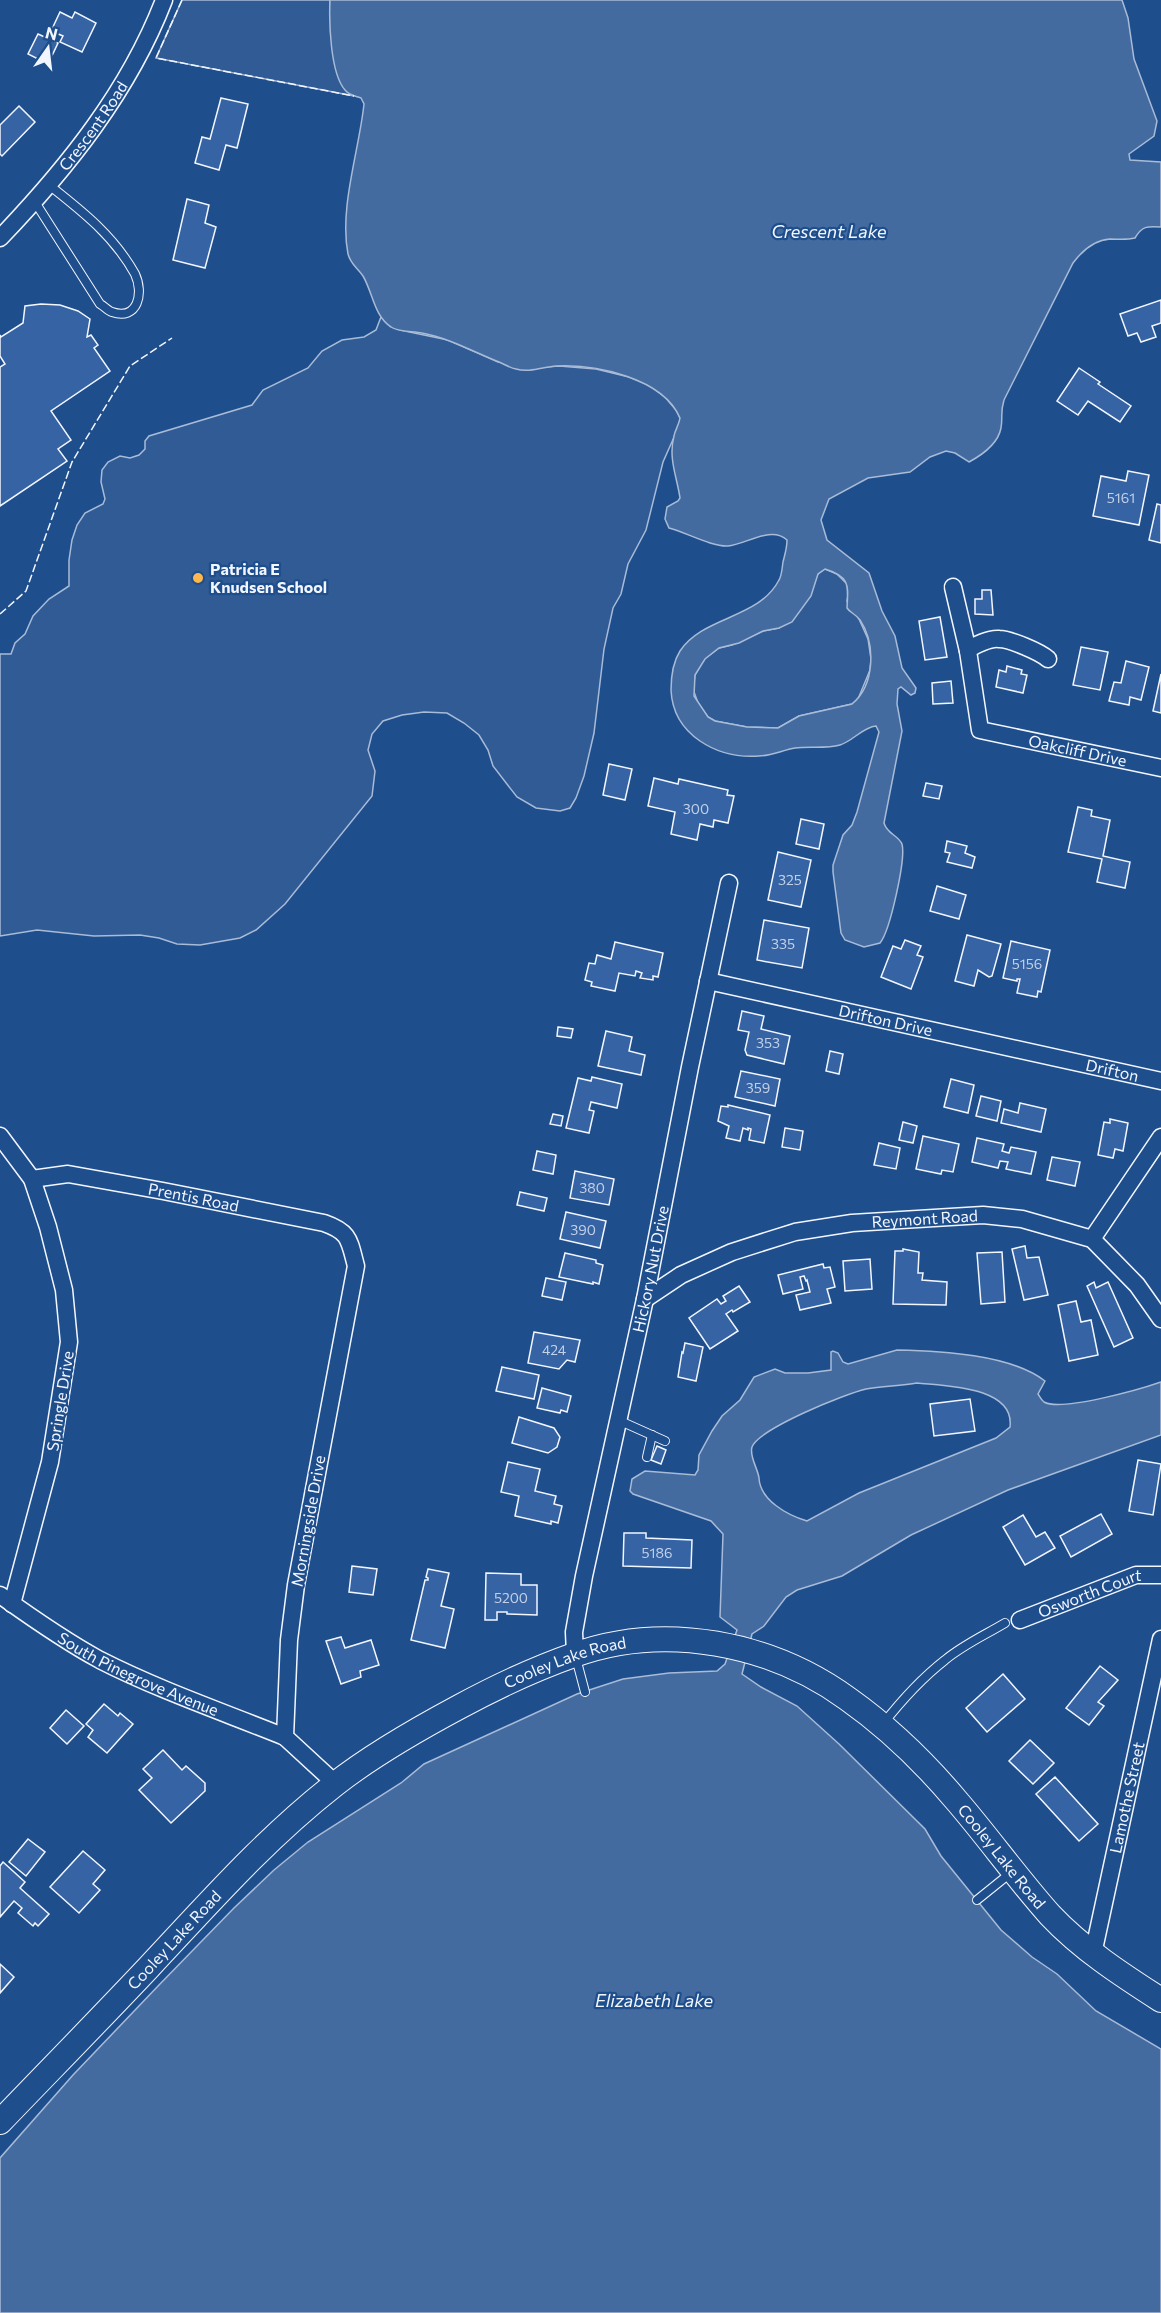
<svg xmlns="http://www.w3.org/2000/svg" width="1161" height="2313" font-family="Commissioner,sans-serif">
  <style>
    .built { fill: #305b95; stroke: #a8bbd7; stroke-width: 1.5 }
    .water { fill: #446ba0; stroke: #a8bbd7; stroke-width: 1.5; fill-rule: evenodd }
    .building { fill: #3563a3; stroke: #f2f6ff; stroke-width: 1.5 }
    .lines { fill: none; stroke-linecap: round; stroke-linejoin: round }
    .lane-casing { stroke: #f2f6ff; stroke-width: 10 }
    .street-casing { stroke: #f2f6ff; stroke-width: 19 }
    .secondary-casing { stroke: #f2f6ff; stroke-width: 26 }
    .lane { stroke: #1f4e8c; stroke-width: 8 }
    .street { stroke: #1f4e8c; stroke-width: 16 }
    .secondary { stroke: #1f4e8c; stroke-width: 24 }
    .fence { stroke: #f2f6ff; stroke-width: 1.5; stroke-dasharray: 8 3; stroke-linecap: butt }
    .poi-dot { fill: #ffb74d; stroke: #1f4e8c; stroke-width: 2 }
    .labels { text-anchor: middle; stroke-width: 4.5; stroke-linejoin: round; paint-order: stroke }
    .number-label { font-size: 14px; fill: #c3d1e8 }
    .street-label { font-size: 16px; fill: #f2f6ff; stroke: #1f4e8c }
    .poi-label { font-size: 16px; font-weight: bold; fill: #f2f6ff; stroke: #1f4e8c; text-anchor: start }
    .water-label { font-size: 18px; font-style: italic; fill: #f2f6ff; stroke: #1f4e8c }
  </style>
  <rect width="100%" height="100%" fill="#1f4e8c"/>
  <!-- built -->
  <g class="built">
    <polygon points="182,0 330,0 332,48 351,95 354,96 156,58"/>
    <polygon points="381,317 400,330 448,340 498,362 545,367 559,366 596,369 629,377 648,385 665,397 676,410 680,418 679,426 663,462 646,530 628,564 621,594 613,608 604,649 594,733 584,776 576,798 570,808 560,811 536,808 517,797 493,766 488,750 479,735 464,723 447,713 424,712 402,715 383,721 372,734 368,750 375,771 372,796 285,904 256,930 240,938 200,945 177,944 159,938 140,935 94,936 37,930 0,936 0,654 11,654 15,643 25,634 33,616 49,599 69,586 69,560 72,540 77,525 85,513 103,504 105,499 101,482 102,470 108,462 120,456 130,458 139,455 145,449 145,441 149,436 252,405 263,390 308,368 322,351 342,340 364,337 376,330"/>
    <polygon points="825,569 837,574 847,584 849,589 847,601 859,619 868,639 871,659 870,670 858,699 852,704 799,716 778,728 747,727 715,721 708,717 698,703 693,689 695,675 704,659 719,648 732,645 763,631 779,628 818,574"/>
  </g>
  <!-- water -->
  <g class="water">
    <path d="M330 0H1122L1128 18 1134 59 1157 121 1154 136 1129 154 1130 160 1161 162V227C1147 226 1142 226 1135 238 1126 240 1119 239 1110 239 1094 240 1082 251 1073 263L1004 400C1000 413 1003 417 1001 428 998 444 982 455 969 462L955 453 946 451 930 457 910 472 868 478 829 499 821 520 827 540 869 573 882 611 895 636 902 668 916 688 915 693 911 695 901 687 898 689 897 704 902 731 884 823C887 834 898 835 902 844 906 859 890 931 880 943L864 947 845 940 841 933 833 872V865L843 835 852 825 857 812 879 732 876 726C863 727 853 741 840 745 826 749 809 746 795 748 783 750 771 756 759 756 717 759 673 735 671 690 671 677 673 662 680 651 703 616 759 619 779 580 782 575 782 568 783 562 785 554 787 548 787 540 771 525 745 545 728 546 712 547 685 532 669 528L665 519 667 507 678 501 680 498C677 477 668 458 674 436 675 430 679 425 680 418 663 378 596 364 556 366 543 367 529 373 516 369 510 368 504 364 499 362 474 352 449 338 422 333 413 331 398 332 391 327 374 316 373 293 363 276 357 267 351 265 348 254 339 208 359 151 364 104L361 98C355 96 349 95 345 90 330 73 329 21 330 0ZM825 569C851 577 848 586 847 608 850 613 856 614 860 620 876 644 875 685 852 704L799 716 778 728 747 727 715 721 708 717 694 696 695 675 705 659 719 648 739 643 763 631 779 628 792 622 811 596 818 574Z"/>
    <path d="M897 1350C940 1351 1010 1354 1045 1381L1038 1394C1040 1397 1041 1400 1044 1402 1061 1412 1141 1389 1161 1382V1435L1008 1490 911 1535 842 1576 797 1590 786 1597 764 1626 752 1634 742 1674 761 1687 797 1706 839 1744 925 1829 941 1856 1001 1930 1032 1957 1057 1974 1096 2011 1161 2049V2313H0V2158L73 2075 159 1985 234 1908 274 1870 308 1842 401 1783 424 1764 577 1694 623 1679 669 1673 717 1671 725 1664 737 1630 720 1617 723 1534 711 1521 633 1494 630 1491 632 1479 645 1471 695 1475 698 1470 699 1455 712 1431 722 1416 740 1400 754 1377 775 1369 785 1373H808L831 1370V1352L833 1351 838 1353 843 1362 848 1364ZM917 1383C944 1386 1015 1386 1010 1427L996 1438 859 1493 807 1521C787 1515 760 1500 759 1478 758 1469 749 1456 752 1447 760 1428 845 1394 866 1389 883 1386 900 1386 917 1383Z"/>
  </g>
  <!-- building -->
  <g class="building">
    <polygon points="60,12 72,18 75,12 96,23 82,52 60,42 63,36 51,31"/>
    <polygon points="38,34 58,43 48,64 28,54"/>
    <polygon points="221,98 248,104 237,148 226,145 219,170 195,163 202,137 210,139"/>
    <polygon points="19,106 35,122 2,156 0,154 0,125"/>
    <polygon points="187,199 209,205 205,223 216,227 205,268 173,260"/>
    <polygon points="1161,300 1161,323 1152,326 1156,337 1141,342 1137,333 1128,336 1120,314"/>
    <polygon points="41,304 60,305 78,311 90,319 87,337 91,335 98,345 94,348 110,371 51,411 71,440 58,449 67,461 0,506 0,367 5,364 0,356 0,335 1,337 23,323 25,306"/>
    <polygon points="1079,368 1100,382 1098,384 1131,406 1120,422 1088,401 1078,415 1057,401"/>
    <polygon points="1128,471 1149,475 1139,525 1093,516 1101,476 1126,481"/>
    <polygon points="1157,504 1161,505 1161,543 1149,540"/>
    <polygon points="982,590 991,590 993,615 975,614 975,599 982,599"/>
    <polygon points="940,617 947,657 925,660 919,621"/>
    <polygon points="1081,647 1108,652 1100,690 1073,685"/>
    <polygon points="1126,661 1149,667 1141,700 1130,697 1129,705 1109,701 1114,682 1121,683"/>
    <polygon points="1007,666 1022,670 1021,674 1027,675 1023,693 996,687 999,670 1006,672"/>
    <polygon points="1161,674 1161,713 1153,711"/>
    <polygon points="951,681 953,703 933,704 932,683"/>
    <polygon points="609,764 632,769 625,800 603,795"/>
    <polygon points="654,778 678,784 679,779 728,790 727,795 734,796 728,823 714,820 713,827 700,824 697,840 671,834 675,812 648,806"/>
    <polygon points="926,783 942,786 939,799 923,796"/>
    <polygon points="1078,807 1092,810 1091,816 1110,820 1103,856 1130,862 1125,888 1097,882 1102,859 1068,852"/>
    <polygon points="801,819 824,824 819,849 796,844"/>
    <polygon points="947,841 967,846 965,853 975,857 972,868 947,862 950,853 945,852"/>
    <polygon points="778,852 811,860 801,907 768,900"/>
    <polygon points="937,886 966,895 959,919 930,911"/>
    <polygon points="764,920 809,928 802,968 757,960"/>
    <polygon points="967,935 1001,944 992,976 989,977 978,970 974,986 955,981"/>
    <polygon points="905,940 921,946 917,955 923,957 911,989 881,977 893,946 901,949"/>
    <polygon points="1011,941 1050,950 1041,992 1038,991 1037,997 1017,993 1020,979 1017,979 1017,981 1003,978"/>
    <polygon points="615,942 663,953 658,977 653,976 653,980 640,978 642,973 636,971 635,976 619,973 615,991 591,986 592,982 585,980 589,963 595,964 597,955 611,959"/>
    <polygon points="742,1011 764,1016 761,1029 790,1036 784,1064 747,1055 745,1050 749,1032 738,1030"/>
    <polygon points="558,1027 573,1029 571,1038 557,1036"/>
    <polygon points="606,1031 632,1037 629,1051 645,1055 641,1075 598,1066"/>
    <polygon points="830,1051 843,1054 839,1074 826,1071"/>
    <polygon points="741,1071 780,1079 775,1106 735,1097"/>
    <polygon points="592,1077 622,1084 617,1108 591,1102 589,1110 594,1111 589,1133 566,1128 578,1078 591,1081"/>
    <polygon points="951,1079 974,1085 968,1113 944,1107"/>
    <polygon points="981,1096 1001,1101 997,1121 976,1116"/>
    <polygon points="1020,1103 1046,1109 1041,1132 1001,1123 1004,1109 1018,1113"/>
    <polygon points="728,1105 770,1115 764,1143 749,1140 751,1129 748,1128 748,1130 743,1128 740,1141 726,1138 729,1126 718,1121 721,1106 728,1107"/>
    <polygon points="553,1114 563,1116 561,1126 550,1124"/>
    <polygon points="1110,1119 1128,1123 1123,1151 1115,1149 1113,1158 1098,1155 1104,1122 1110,1123"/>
    <polygon points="903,1122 917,1126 913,1143 899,1140"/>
    <polygon points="785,1128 803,1131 800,1150 782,1147"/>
    <polygon points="923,1136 959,1144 953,1172 942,1170 941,1174 916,1169"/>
    <polygon points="977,1138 1004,1144 1002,1151 1009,1153 1011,1147 1036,1152 1031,1174 1006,1169 1008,1162 1000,1161 998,1168 972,1162"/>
    <polygon points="879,1143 900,1148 896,1169 874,1165"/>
    <polygon points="537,1151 556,1155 553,1174 533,1170"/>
    <polygon points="1052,1157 1080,1162 1075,1186 1047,1180"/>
    <polygon points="575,1171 614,1179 609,1205 570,1198"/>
    <polygon points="520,1192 547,1198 544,1211 517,1205"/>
    <polygon points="566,1212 606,1221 600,1248 560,1239"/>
    <polygon points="1025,1246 1027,1258 1039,1257 1048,1295 1024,1300 1012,1249"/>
    <polygon points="903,1249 919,1252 918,1273 923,1273 922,1280 947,1282 946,1305 893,1304 895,1251 903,1251"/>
    <polygon points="1002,1252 1005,1302 981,1304 977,1253"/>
    <polygon points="565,1253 596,1260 596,1263 603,1265 599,1284 593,1282 593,1284 559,1277"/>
    <polygon points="870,1259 872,1289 845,1291 843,1261"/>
    <polygon points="823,1264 824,1268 830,1267 835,1287 827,1289 831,1303 800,1310 796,1295 810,1292 807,1280 806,1281 804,1276 800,1277 803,1289 783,1294 778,1275"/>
    <polygon points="546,1278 566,1282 562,1300 542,1296"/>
    <polygon points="1094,1282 1096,1288 1108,1282 1133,1338 1114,1347 1087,1286"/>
    <polygon points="739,1286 750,1302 733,1312 732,1310 726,1314 738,1331 710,1349 689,1318 717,1299 721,1304 726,1301 723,1296"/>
    <polygon points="1076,1301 1081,1322 1091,1320 1098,1355 1069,1361 1058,1305"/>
    <polygon points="534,1332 580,1340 575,1362 567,1360 559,1369 528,1363"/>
    <polygon points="685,1343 703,1347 696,1381 678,1377 682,1352 683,1353"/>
    <polygon points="502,1367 539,1375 534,1399 496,1391"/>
    <polygon points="542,1388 571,1396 567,1412 561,1410 560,1413 537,1408"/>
    <polygon points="970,1399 975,1431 934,1436 930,1404"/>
    <polygon points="519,1417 554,1428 560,1437 557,1447 548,1453 512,1443"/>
    <polygon points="657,1446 666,1450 661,1464 651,1460"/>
    <polygon points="1138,1460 1161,1464 1153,1515 1129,1511"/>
    <polygon points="508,1462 540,1469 535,1491 556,1496 554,1504 562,1506 558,1523 551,1521 551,1524 515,1516 519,1496 501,1492"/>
    <polygon points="1101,1514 1112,1534 1071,1557 1060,1536"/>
    <polygon points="1023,1515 1036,1537 1045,1532 1055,1548 1025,1565 1003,1527"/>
    <polygon points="624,1533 646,1533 646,1538 692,1540 691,1568 623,1566"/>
    <polygon points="352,1566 377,1569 373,1595 349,1592"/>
    <polygon points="428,1569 449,1573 441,1606 454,1609 445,1648 411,1640 425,1580 428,1580 428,1578 426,1577"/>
    <polygon points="486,1573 521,1574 521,1585 537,1585 537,1615 507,1614 507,1612 497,1612 497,1620 485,1620"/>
    <polygon points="341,1637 345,1648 371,1640 379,1665 360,1671 361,1677 341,1684 326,1641"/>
    <polygon points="1100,1666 1118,1680 1098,1702 1104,1706 1089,1725 1066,1708"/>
    <polygon points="1003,1674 1025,1699 987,1732 966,1708"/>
    <polygon points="104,1704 118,1716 120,1713 133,1724 107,1753 88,1737 93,1730 86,1724"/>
    <polygon points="66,1710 84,1726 67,1744 50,1728"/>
    <polygon points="1030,1740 1054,1763 1033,1784 1009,1761"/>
    <polygon points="163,1750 182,1770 186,1766 205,1783 205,1791 171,1823 139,1790 152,1778 143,1769"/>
    <polygon points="1055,1777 1098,1824 1079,1841 1036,1794"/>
    <polygon points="28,1839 45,1852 26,1876 9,1862"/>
    <polygon points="83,1851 105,1870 93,1884 100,1890 79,1913 50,1887"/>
    <polygon points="3,1862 25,1882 20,1888 49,1914 38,1926 35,1923 33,1926 18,1913 22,1908 14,1901 0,1917 0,1866"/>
    <polygon points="0,1964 14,1977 0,1993"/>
  </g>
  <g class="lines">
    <!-- lane casing -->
    <g class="lane-casing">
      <g id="lane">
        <path d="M35 202 100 304C104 306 108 311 112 312 138 321 144 293 135 274 114 236 82 211 49 185"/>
        <polyline points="618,1420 665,1441"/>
        <polyline points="647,1457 652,1435"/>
        <polyline points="576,1658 585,1692"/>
        <path d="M883 1724C901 1701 922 1678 945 1660 963 1645 985 1635 1005 1623"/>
        <polyline points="977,1900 1013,1871"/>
      </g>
    </g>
    <!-- street casing -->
    <g class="street-casing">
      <g id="street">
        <path id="s1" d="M0 238C67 168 129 91 164 0"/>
        <polyline points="953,587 968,651"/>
        <path id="s2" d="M1048 659C1040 652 1010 639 999 639 991 638 973 645 968 651L980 730 1161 768"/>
        <path id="s3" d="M708 981 1161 1081"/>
        <polyline points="0,1136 32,1179 48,1227 64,1290 69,1342 50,1462 12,1604"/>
        <path id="s4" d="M32 1179 68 1174 163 1191 324 1223C350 1232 349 1240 356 1266L296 1585 289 1640 285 1737 336 1784"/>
        <polyline points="1092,1239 1161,1137"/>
        <path id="s5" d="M645 1299 681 1275 732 1252 795 1232 852 1223 983 1215 1022 1219 1092 1239 1137 1285 1161 1319"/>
        <path id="s6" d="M0 1595C32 1618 65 1641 100 1660 159 1690 223 1712 285 1737"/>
        <path id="s7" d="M1020 1620 1136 1575H1161"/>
        <path id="s8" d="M575 1654 574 1632 584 1576 645 1299 690 1067 729 883"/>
        <path id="s9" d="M1093 1954 1161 1639"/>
      </g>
    </g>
    <!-- secondary casing -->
    <g class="secondary-casing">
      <g id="secondary">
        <path id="s10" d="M0 2122C50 2070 100 2019 149 1967 208 1904 265 1839 334 1785 372 1755 416 1730 459 1707 496 1687 534 1669 574 1655 665 1622 771 1643 848 1699 889 1728 924 1762 956 1800 988 1837 1017 1878 1050 1915 1082 1949 1122 1975 1161 2000"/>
      </g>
    </g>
    <!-- lane -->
    <use href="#lane" class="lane"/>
    <!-- street -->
    <use href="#street" class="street"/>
    <!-- secondary -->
    <use href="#secondary" class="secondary"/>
    <!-- fence -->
    <g class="fence">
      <polyline points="182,0 156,58 354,96"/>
      <polyline points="0,614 26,591 72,462 130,366 172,338"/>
    </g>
  </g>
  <!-- markers -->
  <circle class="poi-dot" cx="198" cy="578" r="6"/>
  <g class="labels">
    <!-- number labels -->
    <g class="number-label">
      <text x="1121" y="503">5161</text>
      <text x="696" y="814">300</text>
      <text x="790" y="885">325</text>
      <text x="783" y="949">335</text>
      <text x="1027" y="969">5156</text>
      <text x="768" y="1048">353</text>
      <text x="758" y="1093">359</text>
      <text x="592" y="1193">380</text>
      <text x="583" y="1235">390</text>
      <text x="554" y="1355">424</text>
      <text x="657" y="1558">5186</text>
      <text x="511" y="1603">5200</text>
    </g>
    <!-- street labels -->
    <g class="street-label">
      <text dy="6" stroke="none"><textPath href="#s1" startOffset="146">Crescent Road</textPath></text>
      <text dy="6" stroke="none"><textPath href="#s2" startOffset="267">Oakcliff Drive</textPath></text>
      <text dy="6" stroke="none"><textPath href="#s3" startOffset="182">Drifton Drive</textPath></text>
      <text dy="6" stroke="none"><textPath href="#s3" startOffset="414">Drifton</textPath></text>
      <text dy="6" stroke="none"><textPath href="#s4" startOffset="164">Prentis Road</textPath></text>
      <text dy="6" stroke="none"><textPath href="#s5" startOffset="296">Reymont Road</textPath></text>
      <text dy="6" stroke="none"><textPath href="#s8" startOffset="393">Hickory Nut Drive</textPath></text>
      <text transform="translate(60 1401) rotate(-81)" y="6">Springle Drive</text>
      <text transform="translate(308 1521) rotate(-80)" y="6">Morningside Drive</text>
      <text dy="6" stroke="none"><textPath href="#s7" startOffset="75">Osworth Court</textPath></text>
      <text dy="6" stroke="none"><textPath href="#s10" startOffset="738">Cooley Lake Road</textPath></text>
      <text dy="6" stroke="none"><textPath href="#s6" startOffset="160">South Pinegrove Avenue</textPath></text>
      <text dy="6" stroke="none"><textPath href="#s9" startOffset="160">Lamothe Street</textPath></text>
      <text dy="6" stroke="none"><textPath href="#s10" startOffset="1258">Cooley Lake Road</textPath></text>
      <text dy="6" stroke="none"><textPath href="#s10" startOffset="252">Cooley Lake Road</textPath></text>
    </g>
    <!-- poi labels -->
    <g class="poi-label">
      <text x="210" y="575">Patricia E<tspan x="210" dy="18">Knudsen School</tspan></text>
    </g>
    <!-- water labels -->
    <g class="water-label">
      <text x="829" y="238">Crescent Lake</text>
      <text x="654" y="2007">Elizabeth Lake</text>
    </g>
  </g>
  <!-- north arrow -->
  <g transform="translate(48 48) rotate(14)" stroke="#1f4e8c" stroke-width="4.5" paint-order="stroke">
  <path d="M0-4.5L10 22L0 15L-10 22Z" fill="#f2f6ff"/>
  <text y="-9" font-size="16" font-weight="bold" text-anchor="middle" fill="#f2f6ff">N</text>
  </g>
</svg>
